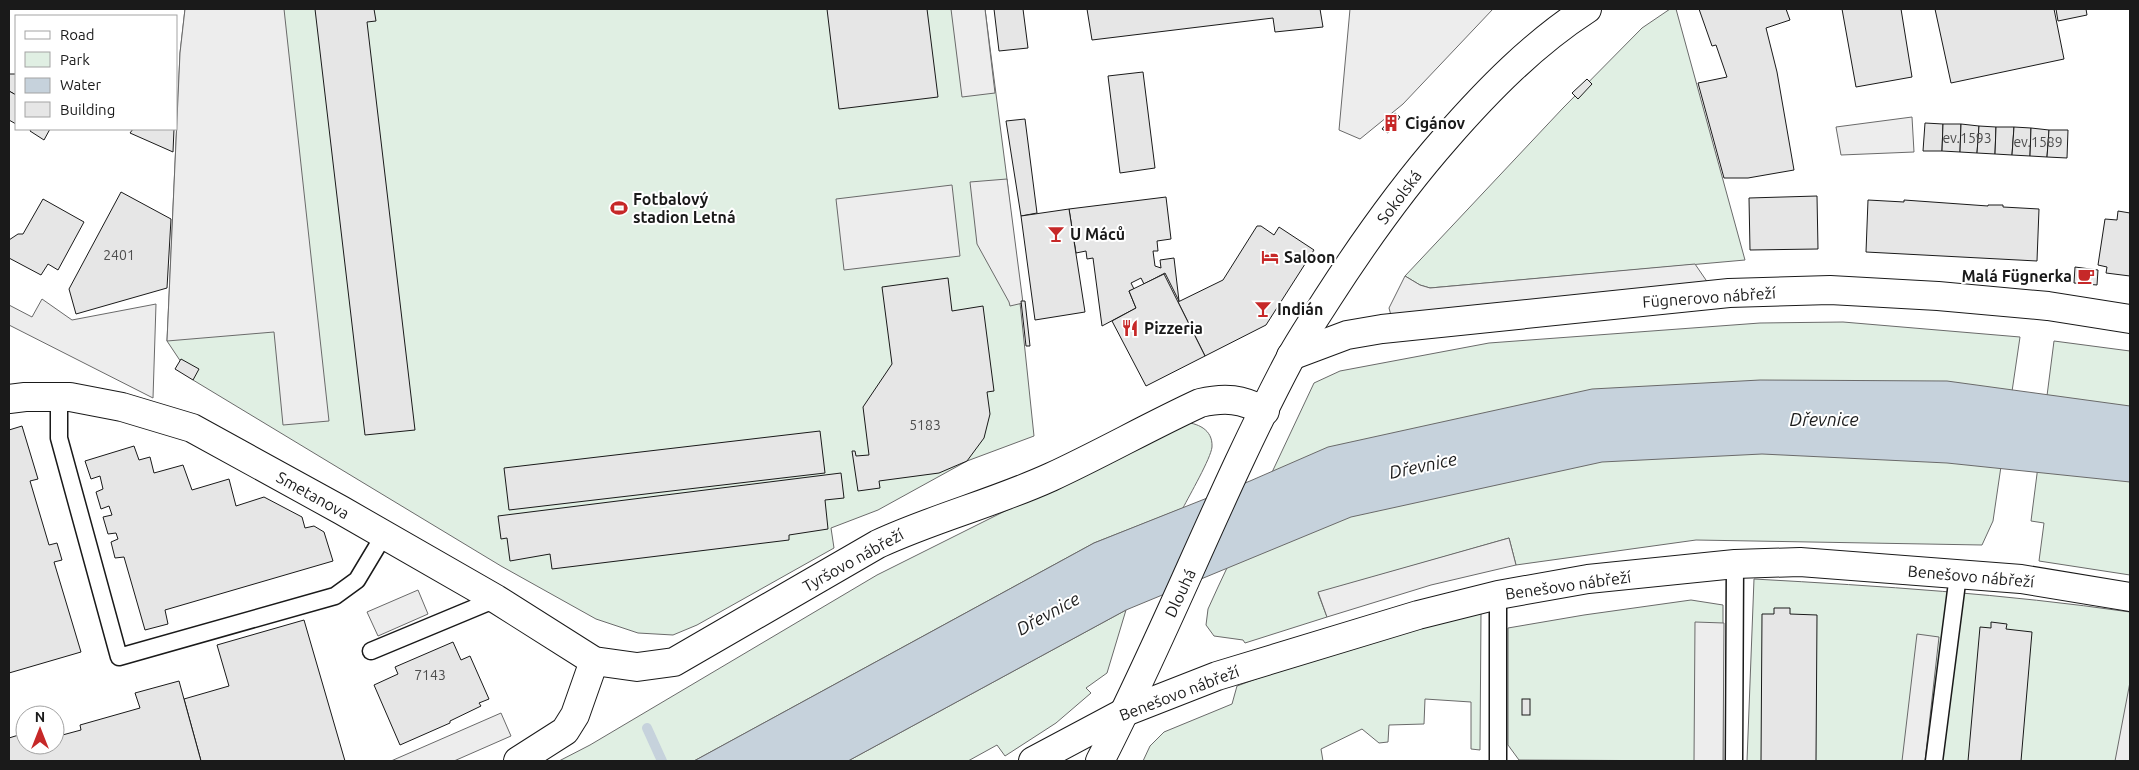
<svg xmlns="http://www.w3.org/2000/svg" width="2139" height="770" font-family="Ubuntu,sans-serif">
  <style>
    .green { fill: #e0efe3; stroke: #6a6a6a }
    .parking { fill: #ededed; stroke: #6a6a6a }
    .water { fill: #c6d2dc; stroke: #6a6a6a }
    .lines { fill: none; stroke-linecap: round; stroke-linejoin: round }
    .stream { stroke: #c6d2dc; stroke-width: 10 }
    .building { fill: #e6e6e6; stroke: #1a1a1a }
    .service-casing { stroke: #1a1a1a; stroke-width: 19 }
    .minor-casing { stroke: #1a1a1a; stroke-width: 30 }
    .primary-casing { stroke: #1a1a1a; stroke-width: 30 }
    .service { stroke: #fff; stroke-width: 16 }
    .minor { stroke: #fff; stroke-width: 28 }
    .primary { stroke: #fff; stroke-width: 28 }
    .labels { text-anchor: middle; stroke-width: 4; stroke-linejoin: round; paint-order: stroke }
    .number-label { font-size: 14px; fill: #4d4d4d }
    .poi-label { font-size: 16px; font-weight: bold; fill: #1a1a1a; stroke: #fff; text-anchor: start }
    .street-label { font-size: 16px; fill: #1a1a1a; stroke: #fff }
    .water-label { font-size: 18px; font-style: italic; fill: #1a1a1a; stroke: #fff }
  </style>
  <rect width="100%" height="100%" fill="#fff"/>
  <!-- green -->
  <g class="green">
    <polygon points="185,9 985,9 1007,179 1034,436 967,461 878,510 831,528 834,548 697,625 673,635 638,633 596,619 501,566 193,380 167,341 180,53"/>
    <polygon points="1670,9 1676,9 1745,260 1430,288 1420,285 1405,276 1563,108 1642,28"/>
    <polygon points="1843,322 2020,337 1993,521 1982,545 1696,540 1516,565 1509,538 1318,593 1327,617 1245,643 1243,640 1214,636 1206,625 1208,609 1218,587 1314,383 1340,371 1489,343 1760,323"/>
    <polygon points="2054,341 2130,351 2130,575 2039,561 2044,523 2031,521"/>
    <path d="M1183 422C1197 423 1213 429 1212 447 1211 458 1189 496 1183 508L1094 543 694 761H559L590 745 877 575Z"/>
    <path d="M1754 579C1880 586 2006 594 2130 612V761H1747Z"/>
    <polygon points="1691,600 1723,605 1723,761 1519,760 1508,745 1508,628 1584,615"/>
    <polygon points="1126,610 1107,673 1086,688 1091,693 1056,723 1005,756 997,745 968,761 848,761"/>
    <polygon points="1481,613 1480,750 1471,749 1471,702 1425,699 1424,724 1389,725 1388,742 1379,743 1362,729 1321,749 1323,761 1143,761 1150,746 1164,732 1232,704 1237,686 1332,651"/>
  </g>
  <!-- parking -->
  <g class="parking">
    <polygon points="185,9 284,9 329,421 283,425 274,332 167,341 180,53"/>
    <polygon points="951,9 985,9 995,93 962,97"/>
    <polygon points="1350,9 1493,9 1403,104 1360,139 1339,130"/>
    <polygon points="1912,117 1914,152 1841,155 1836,127"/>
    <polygon points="1007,179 1023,303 1010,306 1009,302 977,244 970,182"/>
    <polygon points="952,185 960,256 844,270 836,199"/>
    <polygon points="1695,264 1708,283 1392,319 1389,308 1405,276 1420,285 1430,288"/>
    <polygon points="42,299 72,320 156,304 153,398 9,325 9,305 32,317"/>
    <polygon points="1509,538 1516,565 1431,585 1327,617 1318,592"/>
    <polygon points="418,590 428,614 378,636 367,612"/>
    <polygon points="1695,622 1724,623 1723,761 1694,761"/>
    <polygon points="1917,634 1939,637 1925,761 1902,761"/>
    <polygon points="2130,682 2130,761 2115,761"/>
    <polygon points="501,713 511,736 454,761 391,761"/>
  </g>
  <!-- water -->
  <polygon class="water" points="1760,380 1947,381 2130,406 2130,482 1947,463 1762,454 1602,462 1351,517 1126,610 848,761 694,761 1094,543 1250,481 1328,447 1592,389"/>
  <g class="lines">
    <!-- stream -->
    <polyline class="stream" points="647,728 662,761"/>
  </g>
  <!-- building -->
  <g class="building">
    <polygon points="315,9 374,9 376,21 367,22 415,430 365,435"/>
    <polygon points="827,9 927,9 938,97 839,109"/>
    <polygon points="994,9 1023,9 1028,48 999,51"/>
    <polygon points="1087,9 1320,9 1323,27 1275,32 1273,18 1092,40"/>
    <polygon points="1699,9 1786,9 1790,20 1766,28 1777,72 1794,170 1748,178 1724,178 1698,83 1727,77 1716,45 1712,46"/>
    <polygon points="1842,9 1901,9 1912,77 1856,87"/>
    <polygon points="1935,9 2054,9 2064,59 1951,83"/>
    <polygon points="2056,9 2086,9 2087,15 2058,21"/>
    <polygon points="1143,72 1155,168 1120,173 1108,76"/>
    <polygon points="9,74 16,74 16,95 9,91"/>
    <polygon points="1587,79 1592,84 1578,99 1572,93"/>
    <polygon points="9,91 16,95 16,124 9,120"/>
    <polygon points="1395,113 1400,117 1388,133 1382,129"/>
    <polygon points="1025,119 1037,213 1021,216 1006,121"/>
    <polygon points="1925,123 1943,124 1942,151 1923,151"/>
    <polygon points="1943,124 1961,124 1960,152 1942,151"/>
    <polygon points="1961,124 1979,126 1977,153 1960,152"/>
    <polygon points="1979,126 1996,127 1995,154 1977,153"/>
    <polygon points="1996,127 2014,127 2012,155 1995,154"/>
    <polygon points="2014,127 2031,128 2030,156 2012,155"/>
    <polygon points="2031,128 2049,130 2047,157 2030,156"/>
    <polygon points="31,129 50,129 44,140 30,131"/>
    <polygon points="133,129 174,129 173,152 130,133"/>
    <polygon points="2049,130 2068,130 2067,158 2047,157"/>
    <polygon points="121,192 171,219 167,288 76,314 69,289"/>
    <polygon points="1817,196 1818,249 1750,250 1749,198"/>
    <polygon points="1166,197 1171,239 1157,241 1158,251 1153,251 1155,266 1161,268 1160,260 1174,258 1179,301 1165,273 1144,284 1141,278 1131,283 1134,289 1129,291 1136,308 1102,326 1093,258 1087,259 1086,251 1076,253 1069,209"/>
    <polygon points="43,199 84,222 58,270 48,264 41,275 9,258 9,240 18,234 23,234"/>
    <polygon points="1868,200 1904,202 1904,200 1988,206 1988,205 2003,205 2003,207 2039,209 2037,261 1866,252"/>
    <polygon points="1069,209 1085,312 1035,320 1021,216"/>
    <polygon points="2118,211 2130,213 2130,276 2106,273 2107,267 2098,265 2105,219 2117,220"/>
    <polygon points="1257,226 1261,226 1274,235 1279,227 1314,250 1266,325 1205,356 1178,302 1223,280"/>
    <polygon points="2075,267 2098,270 2097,285 2074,283"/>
    <polygon points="1164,274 1205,356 1146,386 1112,321 1136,308 1129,291"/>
    <polygon points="948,278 952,311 983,306 994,391 987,392 990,414 984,438 967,461 939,473 879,481 880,488 858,491 852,451 855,451 856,456 869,455 863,407 892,364 882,287"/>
    <polygon points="1021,301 1025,301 1030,346 1026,346"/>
    <polygon points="181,359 199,369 193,380 175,369"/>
    <polygon points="22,426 38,479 30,481 49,545 57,543 62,560 54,562 81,652 9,673 9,430"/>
    <polygon points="820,431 825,473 509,510 504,468"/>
    <polygon points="134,446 139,460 150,457 154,473 183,465 192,490 229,479 236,506 264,497 302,517 305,528 314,526 324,532 333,561 165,610 168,624 145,630 124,557 115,558 111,542 118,539 116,533 108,534 103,517 112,515 109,506 101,509 96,492 103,489 100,476 91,479 85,461"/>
    <polygon points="841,473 844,498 825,500 828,529 789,535 789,540 552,569 550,554 510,561 507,538 501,539 498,516"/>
    <polygon points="1774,608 1790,608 1790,614 1817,615 1816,761 1761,761 1762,614 1774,614"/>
    <polygon points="304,620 345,761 201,761 184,699 229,686 217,645"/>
    <polygon points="1991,622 2007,624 2006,629 2032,632 2021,761 1968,761 1980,627 1991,628"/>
    <polygon points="453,642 461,660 470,656 489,699 479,703 481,706 450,721 450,723 400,745 374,685 398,674 395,667"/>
    <polygon points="179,681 201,761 9,761 9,738 25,733 25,745 55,745 55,737 81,730 80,725 140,708 135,693"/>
    <rect x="1522" y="699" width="8" height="16"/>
  </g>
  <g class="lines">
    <!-- service casing -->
    <g class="service-casing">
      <g id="service">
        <polyline points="59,397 59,438 119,657 335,596 357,580 384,535"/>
        <polyline points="371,651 496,599"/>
        <polyline points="1498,761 1498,595"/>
        <polyline points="1734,761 1735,564"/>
        <polyline points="1934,761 1958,575"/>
      </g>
    </g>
    <!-- minor casing -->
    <g class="minor-casing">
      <g id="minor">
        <polyline points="1291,356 1347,335 1382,329 1729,293 1830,290 1938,296 2048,306 2130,319"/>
        <path d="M9 399 25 397H70L122 407 192 428 341 510 496 599 594 661 637 667 674 662 878 544C934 518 994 503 1051 477 1101 454 1150 426 1200 403 1226 397 1241 399 1265 411"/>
        <polyline points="518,761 565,731 575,715 594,661"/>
        <polyline points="1033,761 1125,712 1217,676 1418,615 1498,595 1588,579 1735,564 1800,562 2021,579 2130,597"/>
      </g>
    </g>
    <!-- primary casing -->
    <g class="primary-casing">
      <path id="primary" d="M1100 761C1168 629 1221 489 1291 357 1302 337 1315 318 1327 299 1363 243 1402 188 1446 138 1488 90 1533 44 1587 9"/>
    </g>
    <!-- service -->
    <use href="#service" class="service"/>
    <!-- minor -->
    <use href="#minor" class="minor"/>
    <!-- primary -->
    <use href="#primary" class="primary"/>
  </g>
  <!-- icons -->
  <defs>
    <g id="building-bare" transform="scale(1.35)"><path d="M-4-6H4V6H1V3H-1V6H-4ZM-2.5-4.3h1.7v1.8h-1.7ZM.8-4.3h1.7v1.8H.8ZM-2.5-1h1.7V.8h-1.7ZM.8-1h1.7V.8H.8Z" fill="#c62828" stroke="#fff" stroke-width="2.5" paint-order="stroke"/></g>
    <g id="stadium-bare" transform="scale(1.35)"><path d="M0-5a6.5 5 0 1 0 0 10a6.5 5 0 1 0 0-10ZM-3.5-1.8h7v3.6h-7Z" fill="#c62828" stroke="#fff" stroke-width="2.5" paint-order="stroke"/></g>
    <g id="bar-bare" transform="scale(1.35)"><path d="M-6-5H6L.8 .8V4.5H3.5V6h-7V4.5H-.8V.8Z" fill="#c62828" stroke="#fff" stroke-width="2.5" paint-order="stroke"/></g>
    <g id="hotel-bare" transform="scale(1.35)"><path d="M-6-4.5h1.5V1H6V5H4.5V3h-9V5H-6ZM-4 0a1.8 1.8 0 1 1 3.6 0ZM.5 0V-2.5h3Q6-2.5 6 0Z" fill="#c62828" stroke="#fff" stroke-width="2.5" paint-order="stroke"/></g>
    <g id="cafe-bare" transform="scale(1.35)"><path d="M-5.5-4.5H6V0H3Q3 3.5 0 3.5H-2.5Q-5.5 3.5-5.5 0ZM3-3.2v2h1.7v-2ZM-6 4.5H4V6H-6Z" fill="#c62828" stroke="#fff" stroke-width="2.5" paint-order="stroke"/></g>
    <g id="restaurant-bare" transform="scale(1.35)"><path d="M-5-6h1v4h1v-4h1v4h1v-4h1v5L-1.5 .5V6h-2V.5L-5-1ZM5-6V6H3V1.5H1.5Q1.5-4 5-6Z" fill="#c62828" stroke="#fff" stroke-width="2.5" paint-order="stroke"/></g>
  </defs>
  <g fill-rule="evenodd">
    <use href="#building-bare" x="1391" y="123"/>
    <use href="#stadium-bare" x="619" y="208"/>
    <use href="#bar-bare" x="1056" y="234"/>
    <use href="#hotel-bare" x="1270" y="257"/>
    <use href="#cafe-bare" x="2086" y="276"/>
    <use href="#bar-bare" x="1263" y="309"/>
    <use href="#restaurant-bare" x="1130" y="328"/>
  </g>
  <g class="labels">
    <!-- number labels -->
    <g class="number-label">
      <text x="1967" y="143">ev.1593</text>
      <text x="2038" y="147">ev.1589</text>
      <text x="119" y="260">2401</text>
      <text x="925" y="430">5183</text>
      <text x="430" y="680">7143</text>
    </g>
    <!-- poi labels -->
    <g class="poi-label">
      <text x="1405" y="129">Cigánov</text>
      <text x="633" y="205">Fotbalový<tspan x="633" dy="18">stadion Letná</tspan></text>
      <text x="1070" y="240">U Máců</text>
      <text x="1284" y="263">Saloon</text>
      <text x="2072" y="282" text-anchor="end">Malá Fügnerka</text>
      <text x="1277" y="315">Indián</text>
      <text x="1144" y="334">Pizzeria</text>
    </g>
    <!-- street labels -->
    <g class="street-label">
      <text transform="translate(1399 197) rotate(-53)" y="6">Sokolská</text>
      <text transform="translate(1709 297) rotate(-4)" y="6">Fügnerovo nábřeží</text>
      <text transform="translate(313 495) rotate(29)" y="6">Smetanova</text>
      <text transform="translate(853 560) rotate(-29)" y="6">Tyršovo nábřeží</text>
      <text transform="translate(1971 576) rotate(5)" y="6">Benešovo nábřeží</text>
      <text transform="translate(1568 585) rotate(-8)" y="6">Benešovo nábřeží</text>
      <text transform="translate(1180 593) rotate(-65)" y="6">Dlouhá</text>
      <text transform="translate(1179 693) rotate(-21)" y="6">Benešovo nábřeží</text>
    </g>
    <!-- water labels -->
    <g class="water-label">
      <text x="1824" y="426">Dřevnice</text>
      <text transform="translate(1423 466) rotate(-12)" y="6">Dřevnice</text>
      <text transform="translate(1048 614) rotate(-29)" y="6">Dřevnice</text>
    </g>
  </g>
  <!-- border -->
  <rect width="2139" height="770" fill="none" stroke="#1a1a1a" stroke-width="20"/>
  <!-- legend -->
  <rect x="15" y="15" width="162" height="115" fill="#ffffff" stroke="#a3a3a3"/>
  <rect x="25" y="31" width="25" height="8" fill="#ffffff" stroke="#a3a3a3"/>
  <text x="60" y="40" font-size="15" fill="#1a1a1a">Road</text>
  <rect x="25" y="52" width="25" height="15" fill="#e0efe3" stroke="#a3a3a3"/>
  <text x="60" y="65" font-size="15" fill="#1a1a1a">Park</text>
  <rect x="25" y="78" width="25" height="15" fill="#c6d2dc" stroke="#a3a3a3"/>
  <text x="60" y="90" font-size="15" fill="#1a1a1a">Water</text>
  <rect x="25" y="102" width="25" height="15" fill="#e6e6e6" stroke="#a3a3a3"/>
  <text x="60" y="115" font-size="15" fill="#1a1a1a">Building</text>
  <!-- north arrow -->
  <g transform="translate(40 730)"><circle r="24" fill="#ffffff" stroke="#a3a3a3"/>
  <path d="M0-4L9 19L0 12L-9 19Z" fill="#c62828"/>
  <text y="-8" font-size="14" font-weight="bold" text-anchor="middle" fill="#1a1a1a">N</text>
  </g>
</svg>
